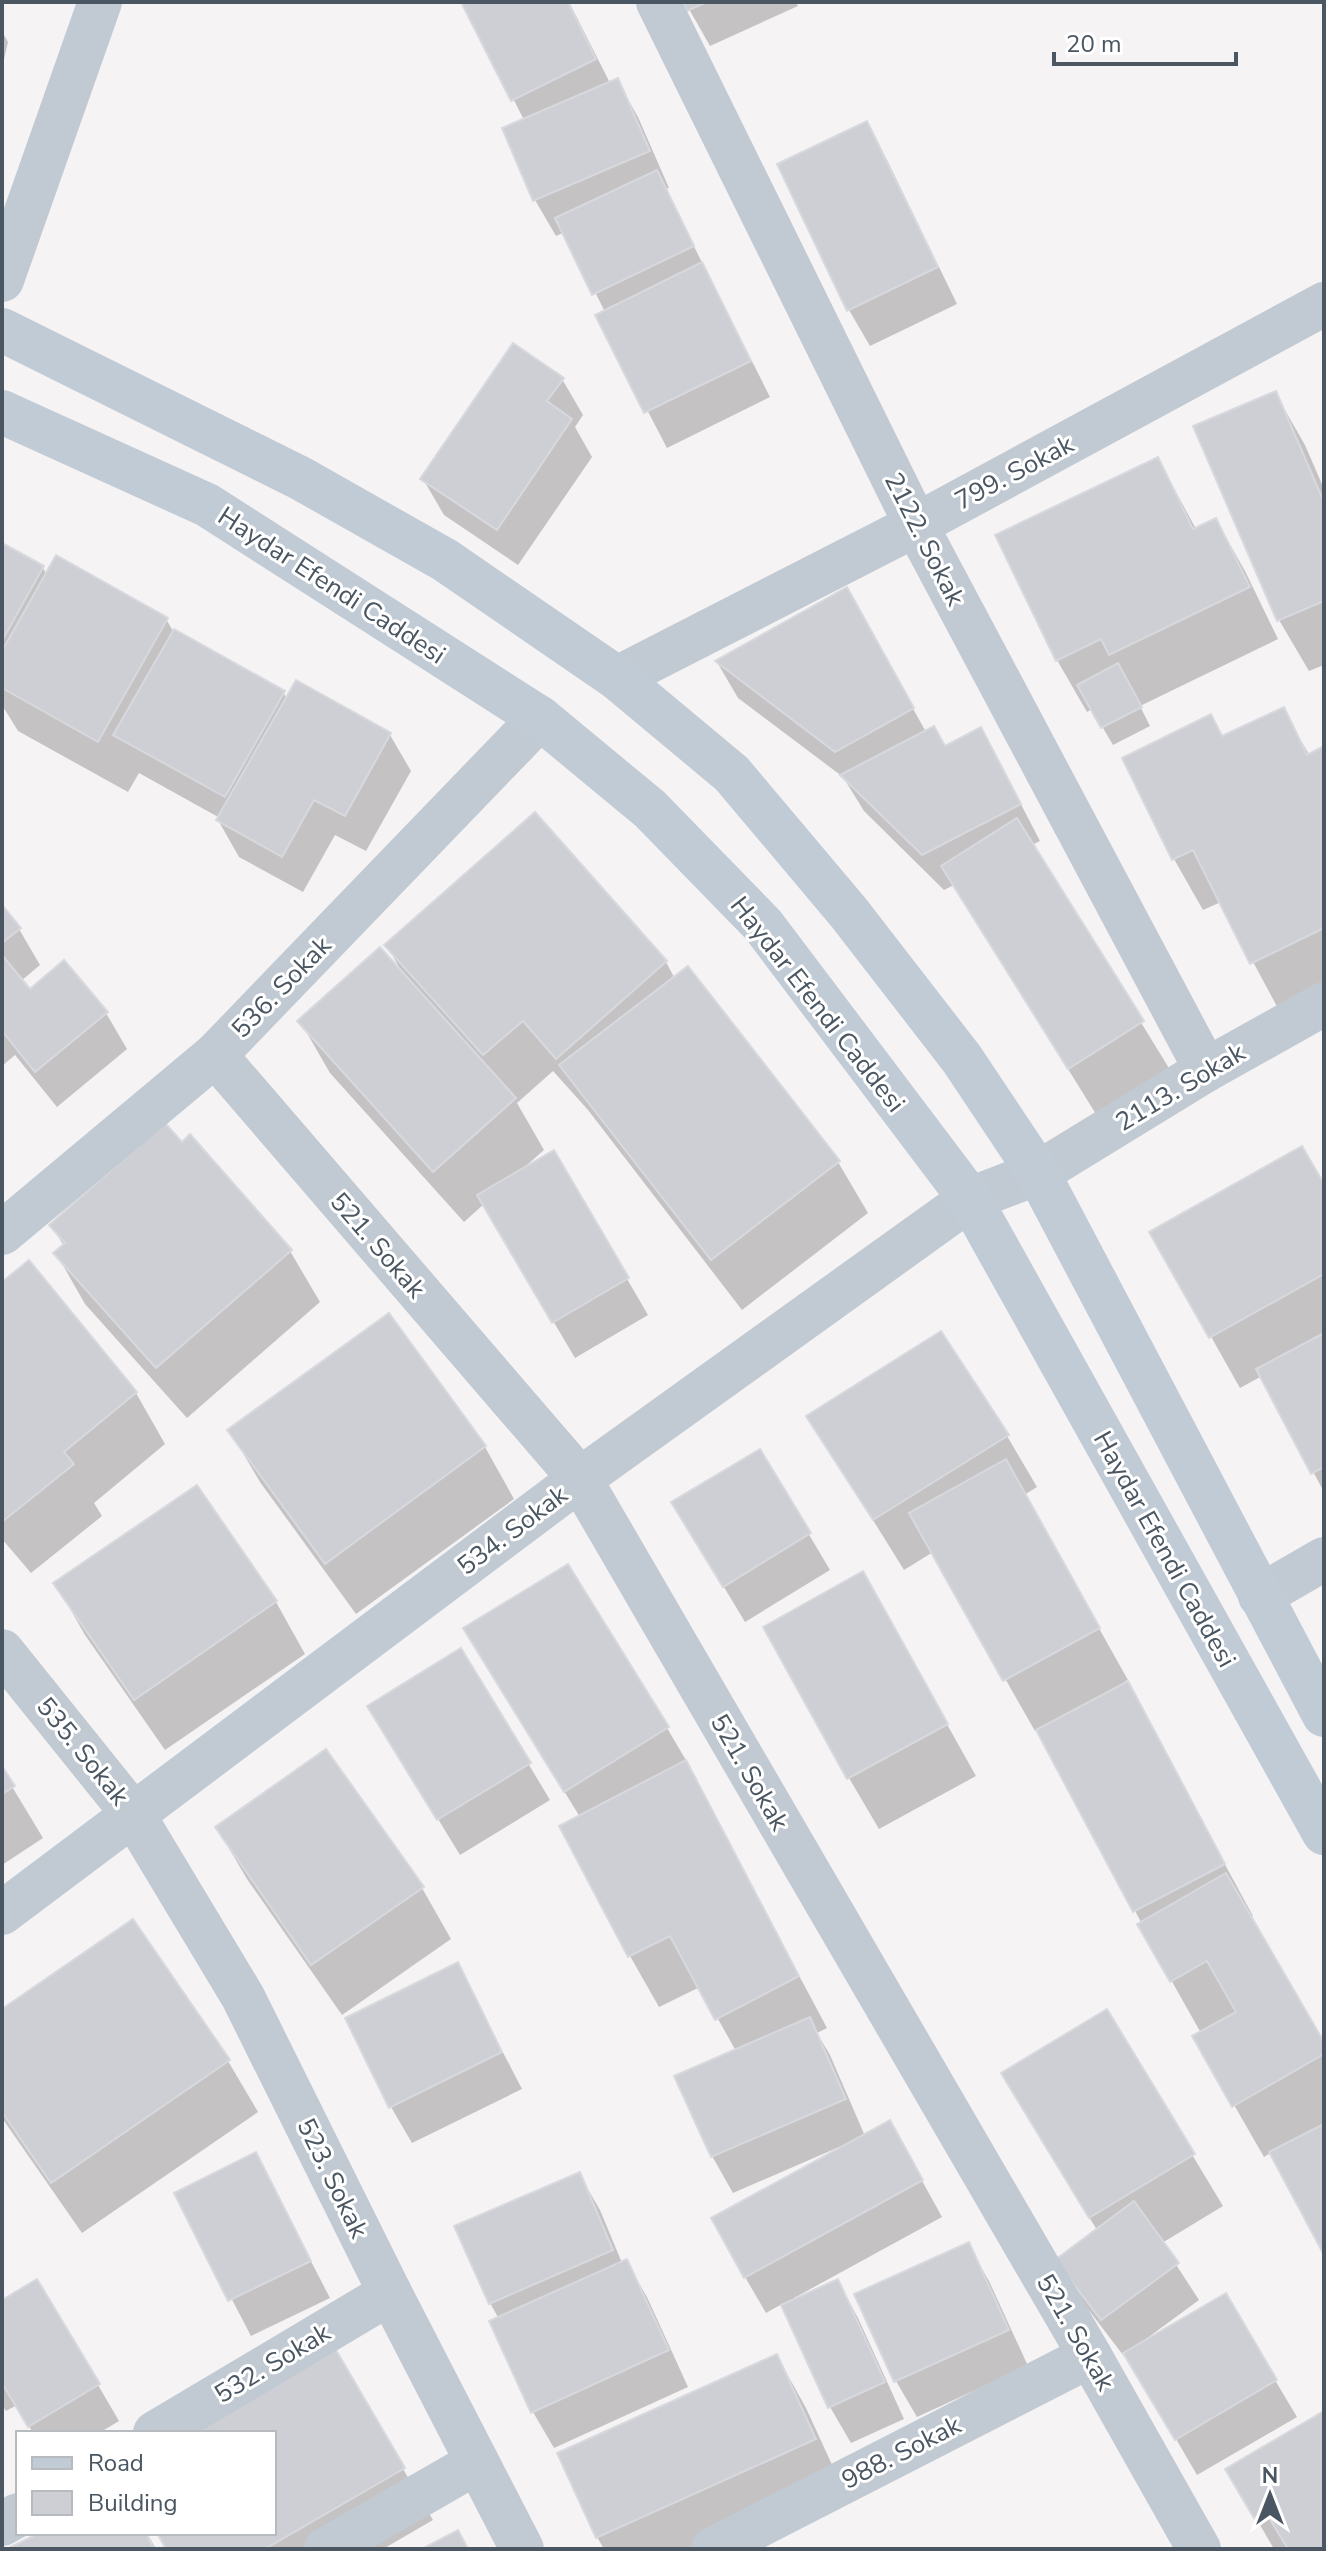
<svg xmlns="http://www.w3.org/2000/svg" width="1326" height="2551" font-family="'Nunito Sans',sans-serif">
  <style>
    .shadow { fill: #0003 }
    .building { fill: #cdcfd5; stroke: #d7d9de; stroke-width: 2 }
    .lines { fill: none; stroke-linecap: round; stroke-linejoin: round }
    .minor { stroke: #c1cad2; stroke-width: 44 }
    .tertiary { stroke: #c1cad2; stroke-width: 44 }
    .secondary { stroke: #c1cbd6; stroke-width: 44 }
    .labels { text-anchor: middle; stroke-width: 6; stroke-linejoin: round; paint-order: stroke }
    .street-label { font-size: 26px; fill: #4a5661; stroke: #fff }
  </style>
  <rect width="100%" height="100%" fill="#f5f3f3"/>
  <!-- shadow -->
  <g class="shadow">
    <polygon points="464,2 569,2 610,83 617,80 638,117 669,188 665,189 770,397 667,448 598,316 605,312 565,232 556,236 535,200 524,120"/>
    <polygon points="685,2 796,2 798,6 710,46"/>
    <polygon points="2,31 8,42 2,68"/>
    <polygon points="866,124 887,160 957,304 870,346 849,310"/>
    <polygon points="562,379 583,415 575,427 592,457 518,565 444,515 423,479"/>
    <polygon points="1275,393 1305,445 1324,489 1324,665 1309,671 1279,620"/>
    <polygon points="1158,459 1196,529 1216,520 1245,571 1278,639 1140,706 1150,726 1113,745 1092,709 1087,712 1057,660 998,536"/>
    <polygon points="2,545 43,568 47,575 166,619 173,631 283,692 287,699 390,735 411,771 366,851 335,835 303,892 239,857 218,820 220,818 139,773 128,792 18,731 2,705"/>
    <polygon points="867,626 926,732 945,749 1001,766 1040,841 1032,845 1172,1073 1099,1119 954,885 944,890 864,811 843,777 738,698 717,662"/>
    <polygon points="1283,710 1310,756 1324,749 1324,994 1281,1014 1221,902 1203,910 1174,859 1222,738"/>
    <polygon points="534,815 666,962 675,979 838,1162 868,1213 742,1310 588,1110 553,1071 517,1103 544,1150 527,1165 528,1167 553,1152 648,1315 575,1358 484,1204 464,1222 330,1073 300,1021 401,971 387,945"/>
    <polygon points="2,908 19,929 40,965 21,981 29,991 106,1013 127,1049 57,1107 15,1055 2,1066"/>
    <polygon points="1324,1187 1324,1492 1262,1376 1240,1388 1152,1232"/>
    <polygon points="51,1225 290,1251 320,1302 187,1418 85,1304 56,1253 64,1246"/>
    <polygon points="2,1284 136,1393 165,1444 94,1503 102,1516 31,1573 2,1539"/>
    <polygon points="389,1315 485,1447 514,1499 356,1614 260,1482 230,1431"/>
    <polygon points="941,1334 1007,1436 1037,1487 1024,1495 1128,1680 1125,1681 1253,1916 1250,1917 1324,2046 1324,2251 1272,2152 1264,2157 1195,2037 1201,2033 1140,1925 1142,1924 1038,1729 1035,1731 933,1552 904,1570 809,1417"/>
    <polygon points="760,1452 830,1570 745,1622 695,1539"/>
    <polygon points="196,1488 276,1602 305,1654 165,1750 85,1635 56,1584"/>
    <polygon points="891,1625 976,1776 879,1829 849,1778"/>
    <polygon points="461,1651 550,1800 460,1855 391,1742"/>
    <polygon points="495,1679 667,1728 697,1779 695,1780 827,2028 817,2033 830,2055 865,2136 910,2159 942,2217 794,2298 795,2301 838,2281 858,2318 904,2419 851,2443 830,2407 782,2304 766,2313 745,2277 840,2150 839,2147 733,2193 712,2156 677,2077 736,2051 700,1987 659,2007 630,1956 580,1817"/>
    <polygon points="2,1770 43,1838 2,1865"/>
    <polygon points="217,1828 422,1888 451,1939 342,2015 247,1879"/>
    <polygon points="457,1964 522,2089 412,2143 391,2107"/>
    <polygon points="2,2011 228,2061 258,2112 82,2233 2,2118"/>
    <polygon points="1106,2012 1223,2206 1162,2243 1199,2300 1146,2339 1147,2341 1225,2296 1297,2417 1197,2475 1126,2353 1123,2355 1078,2296 1057,2260 1097,2230 1033,2125"/>
    <polygon points="256,2155 330,2298 251,2336 177,2194"/>
    <polygon points="579,2174 600,2210 622,2263 626,2261 647,2297 688,2387 554,2448 533,2412 499,2319 490,2303"/>
    <polygon points="968,2245 989,2281 1028,2366 917,2417 896,2381 856,2295"/>
    <polygon points="2,2302 98,2385 119,2421 99,2433 33,2433 17,2405 6,2411 2,2405"/>
    <polygon points="335,2353 433,2520 383,2549 168,2549 159,2533 274,2533 274,2433"/>
    <polygon points="777,2356 806,2408 844,2491 715,2549 604,2549 597,2537"/>
    <polygon points="1324,2413 1324,2549 1274,2549 1228,2470"/>
    <polygon points="44,2533 147,2533 156,2549 11,2549"/>
  </g>
  <!-- building -->
  <g class="building">
    <polygon points="461,2 568,2 596,59 511,101"/>
    <polygon points="683,2 707,2 687,11"/>
    <polygon points="618,78 650,151 533,201 502,128"/>
    <polygon points="867,121 938,267 847,311 777,164"/>
    <polygon points="657,170 694,246 592,295 555,218"/>
    <polygon points="702,262 751,361 644,413 595,315"/>
    <polygon points="513,343 564,378 547,401 572,419 497,530 420,479"/>
    <polygon points="1276,391 1324,502 1324,601 1277,621 1193,426"/>
    <polygon points="1158,457 1193,529 1216,518 1250,587 1109,655 1101,639 1056,661 995,535"/>
    <polygon points="2,543 44,566 2,641"/>
    <polygon points="56,555 168,618 98,742 2,688 2,651"/>
    <polygon points="847,587 914,708 835,752 715,661"/>
    <polygon points="174,629 285,691 225,797 113,735"/>
    <polygon points="1118,663 1142,707 1101,728 1077,685"/>
    <polygon points="296,680 391,733 345,816 314,800 282,857 216,820"/>
    <polygon points="1284,707 1307,755 1324,746 1324,928 1250,964 1193,850 1172,860 1122,758 1211,714 1222,736"/>
    <polygon points="934,726 945,746 981,727 1021,804 922,855 840,775"/>
    <polygon points="535,812 667,961 556,1059 523,1021 483,1055 384,945"/>
    <polygon points="1017,818 1144,1021 1068,1069 941,866"/>
    <polygon points="2,905 21,928 2,943"/>
    <polygon points="380,947 516,1098 433,1172 297,1021"/>
    <polygon points="2,955 30,989 64,960 108,1012 35,1072 2,1031"/>
    <polygon points="688,966 840,1161 711,1260 559,1065"/>
    <polygon points="165,1123 182,1142 190,1134 292,1250 156,1368 53,1253 65,1243 49,1225"/>
    <polygon points="1302,1146 1324,1184 1324,1274 1209,1338 1149,1232"/>
    <polygon points="554,1150 629,1278 552,1323 477,1195"/>
    <polygon points="29,1260 137,1392 64,1452 74,1464 2,1522 2,1282"/>
    <polygon points="389,1313 486,1446 325,1564 227,1430"/>
    <polygon points="941,1331 1009,1435 873,1520 806,1416"/>
    <polygon points="1324,1333 1324,1467 1311,1474 1256,1369"/>
    <polygon points="760,1449 811,1533 723,1587 671,1502"/>
    <polygon points="1006,1459 1100,1628 1003,1681 909,1513"/>
    <polygon points="197,1485 277,1601 134,1700 53,1583"/>
    <polygon points="568,1564 669,1727 564,1792 463,1628"/>
    <polygon points="863,1571 948,1724 847,1779 763,1627"/>
    <polygon points="461,1648 531,1763 437,1820 367,1706"/>
    <polygon points="1128,1681 1225,1864 1133,1912 1036,1730"/>
    <polygon points="326,1749 424,1887 311,1965 215,1827"/>
    <polygon points="686,1760 799,1976 715,2020 670,1936 628,1957 559,1826"/>
    <polygon points="2,1766 15,1786 2,1794"/>
    <polygon points="1226,1873 1324,2042 1324,2054 1232,2107 1192,2036 1236,2012 1207,1961 1170,1982 1137,1924"/>
    <polygon points="133,1919 230,2060 51,2183 2,2112 2,2009"/>
    <polygon points="458,1962 502,2052 389,2108 345,2018"/>
    <polygon points="1107,2009 1195,2154 1089,2218 1001,2073"/>
    <polygon points="810,2017 846,2099 711,2157 674,2076"/>
    <polygon points="890,2120 923,2180 744,2278 711,2218"/>
    <polygon points="1324,2124 1324,2255 1269,2152"/>
    <polygon points="256,2152 311,2261 228,2301 174,2193"/>
    <polygon points="580,2172 613,2250 489,2304 454,2226"/>
    <polygon points="1134,2201 1179,2263 1101,2320 1055,2260"/>
    <polygon points="969,2242 1009,2330 894,2382 854,2294"/>
    <polygon points="627,2259 669,2350 531,2413 489,2321"/>
    <polygon points="37,2279 100,2384 28,2427 2,2383 2,2300"/>
    <polygon points="838,2279 885,2382 828,2408 781,2305"/>
    <polygon points="1226,2293 1277,2380 1175,2440 1123,2353"/>
    <polygon points="336,2350 405,2468 265,2549 166,2549 157,2533 274,2533 274,2433 192,2433"/>
    <polygon points="777,2354 816,2439 596,2538 557,2453"/>
    <polygon points="1324,2411 1324,2549 1288,2549 1265,2511 1254,2518 1225,2469"/>
    <polygon points="458,2530 468,2549 422,2549"/>
    <polygon points="39,2533 146,2533 154,2549 7,2549"/>
  </g>
  <g class="lines">
    <!-- minor -->
    <g class="minor">
      <polyline points="658,2 916,525 1206,1070"/>
      <polyline points="617,678 916,525 1324,304"/>
      <polyline points="215,1055 580,1479 1090,2356 1199,2549"/>
      <polyline points="1038,1173 1206,1070 1324,1004"/>
      <polyline points="2,1233 215,1055 540,718"/>
      <polyline points="1260,1596 1324,1559"/>
      <polyline points="2,1651 133,1814 243,1997 390,2293 522,2549"/>
      <polyline points="155,2433 390,2293"/>
      <polyline points="2,2524 18,2515"/>
      <polyline points="326,2549 476,2463"/>
      <polyline points="713,2549 1090,2356"/>
    </g>
    <!-- tertiary -->
    <g class="tertiary">
      <polyline points="2,280 100,2"/>
      <polyline points="2,1913 580,1479 970,1199 1038,1173"/>
    </g>
    <!-- secondary -->
    <g class="secondary">
      <polyline points="2,330 300,478 445,560 617,678 732,774 849,913 962,1059 1038,1173 1324,1715"/>
      <polyline points="2,412 207,505 540,718 650,809 763,925 970,1199 1324,1833"/>
    </g>
  </g>
  <g class="labels">
    <!-- street labels -->
    <g class="street-label">
      <text transform="translate(1014 472) rotate(-28)" y="9">799. Sokak</text>
      <text transform="translate(925 539) rotate(63)" y="9">2122. Sokak</text>
      <text transform="translate(332 585) rotate(33)" y="9">Haydar Efendi Caddesi</text>
      <text transform="translate(281 987) rotate(-46)" y="9">536. Sokak</text>
      <text transform="translate(818 1004) rotate(52)" y="9">Haydar Efendi Caddesi</text>
      <text transform="translate(1180 1087) rotate(-31)" y="9">2113. Sokak</text>
      <text transform="translate(378 1245) rotate(49)" y="9">521. Sokak</text>
      <text transform="translate(512 1530) rotate(-37)" y="9">534. Sokak</text>
      <text transform="translate(1165 1549) rotate(61)" y="9">Haydar Efendi Caddesi</text>
      <text transform="translate(83 1751) rotate(51)" y="9">535. Sokak</text>
      <text transform="translate(750 1772) rotate(60)" y="9">521. Sokak</text>
      <text transform="translate(333 2178) rotate(64)" y="9">523. Sokak</text>
      <text transform="translate(1076 2332) rotate(60)" y="9">521. Sokak</text>
      <text transform="translate(272 2363) rotate(-31)" y="9">532. Sokak</text>
      <text transform="translate(901 2452) rotate(-27)" y="9">988. Sokak</text>
    </g>
  </g>
  <!-- border -->
  <rect width="1326" height="2551" fill="none" stroke="#4a5661" stroke-width="8"/>
  <!-- legend -->
  <rect x="16" y="2431" width="260" height="104" fill="#ffffff" stroke="#b7bbc0" stroke-width="2"/>
  <rect x="32" y="2457" width="40" height="12" fill="#c1cbd6" stroke="#b7bbc0" stroke-width="2"/>
  <text x="88" y="2471" font-size="24" fill="#4a5661">Road</text>
  <rect x="32" y="2491" width="40" height="24" fill="#cdcfd5" stroke="#b7bbc0" stroke-width="2"/>
  <text x="88" y="2511" font-size="24" fill="#4a5661">Building</text>
  <!-- north arrow -->
  <g transform="translate(1270 2495)" stroke="#ffffff" stroke-width="6" paint-order="stroke">
  <path d="M0-6L14 30L0 20L-14 30Z" fill="#4a5661"/>
  <text y="-12" font-size="22" font-weight="bold" text-anchor="middle" fill="#4a5661">N</text>
  </g>
  <!-- scale -->
  <path d="M1054 52v12h182v-12" fill="none" stroke="#4a5661" stroke-width="4"/>
  <text x="1066" y="52" font-size="24" fill="#4a5661" stroke="#ffffff" stroke-width="6" paint-order="stroke">20 m</text>
</svg>
